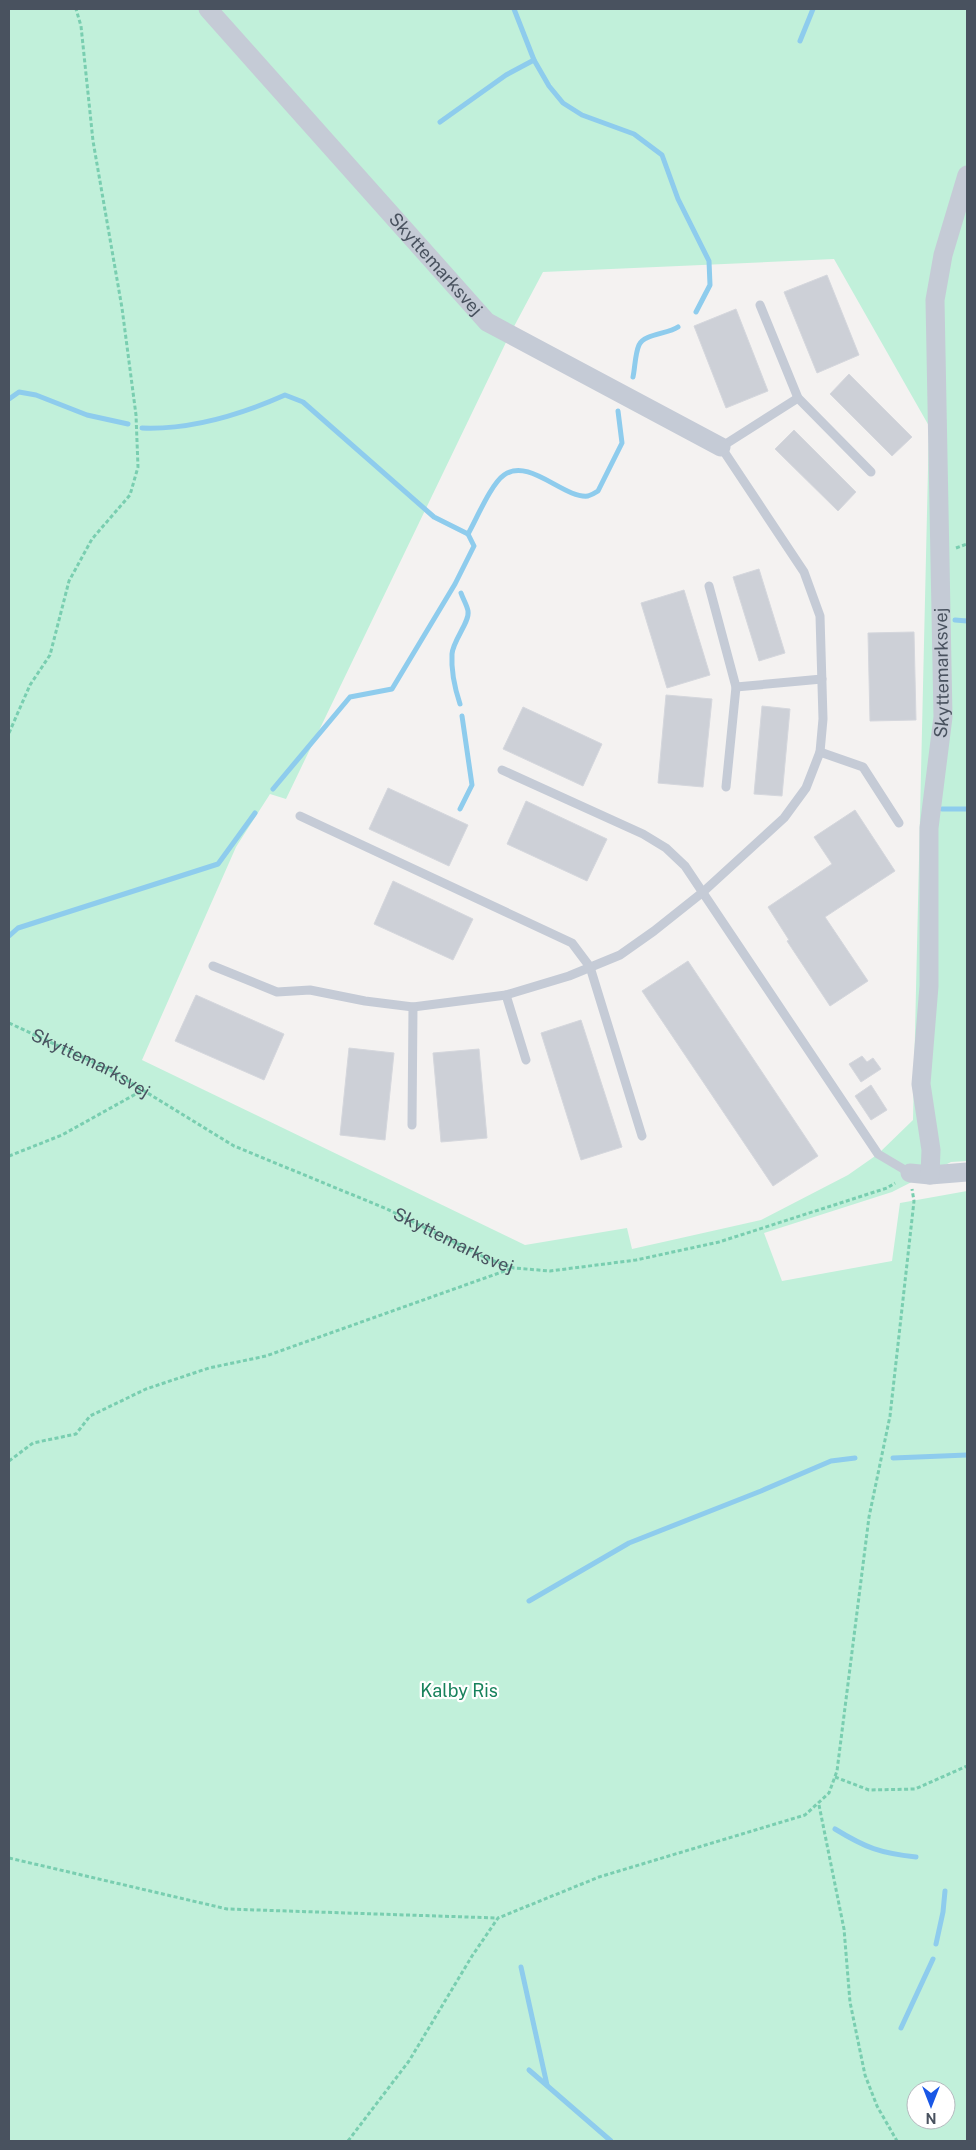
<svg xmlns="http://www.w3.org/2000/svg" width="976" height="2150" font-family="'Public Sans',sans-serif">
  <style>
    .green { fill: #c1f0da; fill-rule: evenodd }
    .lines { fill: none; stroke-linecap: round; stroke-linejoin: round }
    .stream { stroke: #8ecced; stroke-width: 5 }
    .building { fill: #cdd0d7; stroke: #d5d7dd }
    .path { stroke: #79ceb0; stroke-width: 3; stroke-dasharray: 4 2.5; stroke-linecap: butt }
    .lane { stroke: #c5cbd6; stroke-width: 9 }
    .street { stroke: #c5cbd6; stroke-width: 19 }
    .labels { text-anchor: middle; stroke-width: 4.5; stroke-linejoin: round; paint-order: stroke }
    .street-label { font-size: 18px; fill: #49525f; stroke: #fff }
    .park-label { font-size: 18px; fill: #18825c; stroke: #fff }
  </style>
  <rect width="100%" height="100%" fill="#f4f2f1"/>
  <!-- green -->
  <path class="green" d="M9 9H967V1161L951 1162 892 1192 764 1233 782 1281 892 1261 900 1203 967 1191V2141H9ZM834 259 929 426 913 1120 878 1154 848 1175 761 1220 632 1249 627 1228 525 1245 142 1060 236 847 270 794 286 799 510 334 543 272ZM916 2090H946V2120H916Z"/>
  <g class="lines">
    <!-- stream -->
    <g class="stream">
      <polyline points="514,9 534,60 549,86 563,103 582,115 634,134 662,155 678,199 709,261 710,285 696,312"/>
      <polyline points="800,41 813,9"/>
      <polyline points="440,122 506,75 534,60"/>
      <path d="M633 377C635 368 635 354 639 345 644 334 668 334 678 327"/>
      <polyline points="9,399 19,392 36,395 87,415 128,424"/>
      <path d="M142 428C192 430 240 415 285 395L303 402 434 517 468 534 474 546 455 584 392 689 350 697 273 789"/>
      <path d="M468 534C477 518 491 484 504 475 529 457 564 499 588 496 591 495 595 493 598 491L622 443 618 411"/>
      <polyline points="955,620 967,621"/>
      <path d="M460 704C455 689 451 671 452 654 453 640 470 622 468 611 467 605 463 599 461 593"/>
      <polyline points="460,809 472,785 462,716"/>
      <polyline points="942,809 967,809"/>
      <polyline points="9,936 18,928 218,864 255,813"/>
      <polyline points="893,1458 967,1455"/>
      <polyline points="529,1601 629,1543 761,1491 831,1461 855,1458"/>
      <path d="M835 1829C866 1848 880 1853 916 1857"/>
      <polyline points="936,1944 943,1912 945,1891"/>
      <polyline points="521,1967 547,2085"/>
      <polyline points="901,2028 933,1959"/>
      <polyline points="529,2070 611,2141"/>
    </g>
  </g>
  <!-- building -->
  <g class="building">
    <polygon points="827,275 859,355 817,373 784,292"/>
    <polygon points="736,309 768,391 726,408 694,326"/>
    <polygon points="849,374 912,437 892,456 830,394"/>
    <polygon points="794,430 856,492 838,511 775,449"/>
    <polygon points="759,569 785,653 759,661 733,577"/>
    <polygon points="684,590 710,675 667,688 641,603"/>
    <polygon points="914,632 916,720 870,721 868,633"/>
    <polygon points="666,695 712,699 703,787 658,783"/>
    <polygon points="762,706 790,709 782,796 754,794"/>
    <polygon points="523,707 602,744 583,786 503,749"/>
    <polygon points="388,788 468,825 449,866 369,829"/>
    <polygon points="526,801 607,839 587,881 507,844"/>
    <polygon points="855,810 895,871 825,917 868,981 830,1006 787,941 789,940 768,907 832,864 814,837"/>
    <polygon points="393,881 473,919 453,960 374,924"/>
    <polygon points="688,961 818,1156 773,1186 642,991"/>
    <polygon points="196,995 284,1034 264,1080 175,1041"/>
    <polygon points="581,1020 622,1147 581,1160 541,1033"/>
    <polygon points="349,1048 394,1053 385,1140 340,1135"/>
    <polygon points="479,1049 487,1138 441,1142 433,1053"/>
    <polygon points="862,1056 867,1062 873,1058 881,1069 861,1082 849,1064"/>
    <polygon points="871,1085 887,1110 871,1120 855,1096"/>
  </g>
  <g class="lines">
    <!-- path -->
    <g class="path">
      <polyline points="956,548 967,544"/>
      <polyline points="9,733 30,685 50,655 69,581 92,539 130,495 138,467 136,415 122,308 93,141 81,26 76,9"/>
      <path id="s1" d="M9 1023 110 1070 234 1146 387 1209 488 1259 514 1268 550 1271 636 1260 719 1242 887 1188 895 1183"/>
      <polyline points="9,1156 62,1135 143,1090"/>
      <polyline points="9,1461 33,1443 76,1434 90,1416 146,1389 209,1368 266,1356 513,1268"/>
      <polyline points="835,1777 869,1790 915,1789 967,1766"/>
      <polyline points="819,1805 844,1929 850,2002 865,2075 877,2106 897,2141"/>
      <polyline points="9,1858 227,1909 497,1918"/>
      <polyline points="348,2141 409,2061 472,1956 498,1918 599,1877 805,1815 829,1793 837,1771 869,1517 890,1416 914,1201 912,1189"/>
    </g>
    <!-- lane -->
    <g class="lane">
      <polyline points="760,305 798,398 871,472"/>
      <polyline points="709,586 736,687 726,787"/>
      <polyline points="736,687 822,679"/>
      <polyline points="820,752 863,767 899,823"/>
      <polyline points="502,770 643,834 666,848 685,866 878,1154 910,1173"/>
      <polyline points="300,816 572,943 590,967 642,1136"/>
      <polyline points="213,966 277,992 310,990 365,1001 413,1007 506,995 569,976 620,955 654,931 703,892 784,818 806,788 820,752 823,719 820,616 804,572 721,447 798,398"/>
      <polyline points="506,995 526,1060"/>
      <polyline points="412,1125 413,1007"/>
    </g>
    <!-- street -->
    <g class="street">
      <path id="s2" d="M208 9 487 322 721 447"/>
      <polyline points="910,1173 930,1175 967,1172"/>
      <path id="s3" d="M930 1175 931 1150 921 1084 929 986V828L943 717 935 300 943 255 967 175"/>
    </g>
  </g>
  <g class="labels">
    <!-- street labels -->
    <g class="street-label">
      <text dy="6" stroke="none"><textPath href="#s2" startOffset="342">Skyttemarksvej</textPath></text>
      <text dy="6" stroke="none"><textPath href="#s3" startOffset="504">Skyttemarksvej</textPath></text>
      <text dy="6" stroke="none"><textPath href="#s1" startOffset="91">Skyttemarksvej</textPath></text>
      <text dy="6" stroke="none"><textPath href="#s1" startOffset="496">Skyttemarksvej</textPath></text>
    </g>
    <!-- park labels -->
    <g class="park-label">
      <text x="459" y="1697">Kalby Ris</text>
    </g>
  </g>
  <!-- border -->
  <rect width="976" height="2150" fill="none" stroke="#49525f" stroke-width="20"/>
  <!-- north arrow -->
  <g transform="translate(931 2105) rotate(180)"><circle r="24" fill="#ffffff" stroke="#b6babf"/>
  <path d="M0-4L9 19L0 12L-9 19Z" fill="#1957e6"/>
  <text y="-8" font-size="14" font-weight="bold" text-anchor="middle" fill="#49525f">N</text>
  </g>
</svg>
